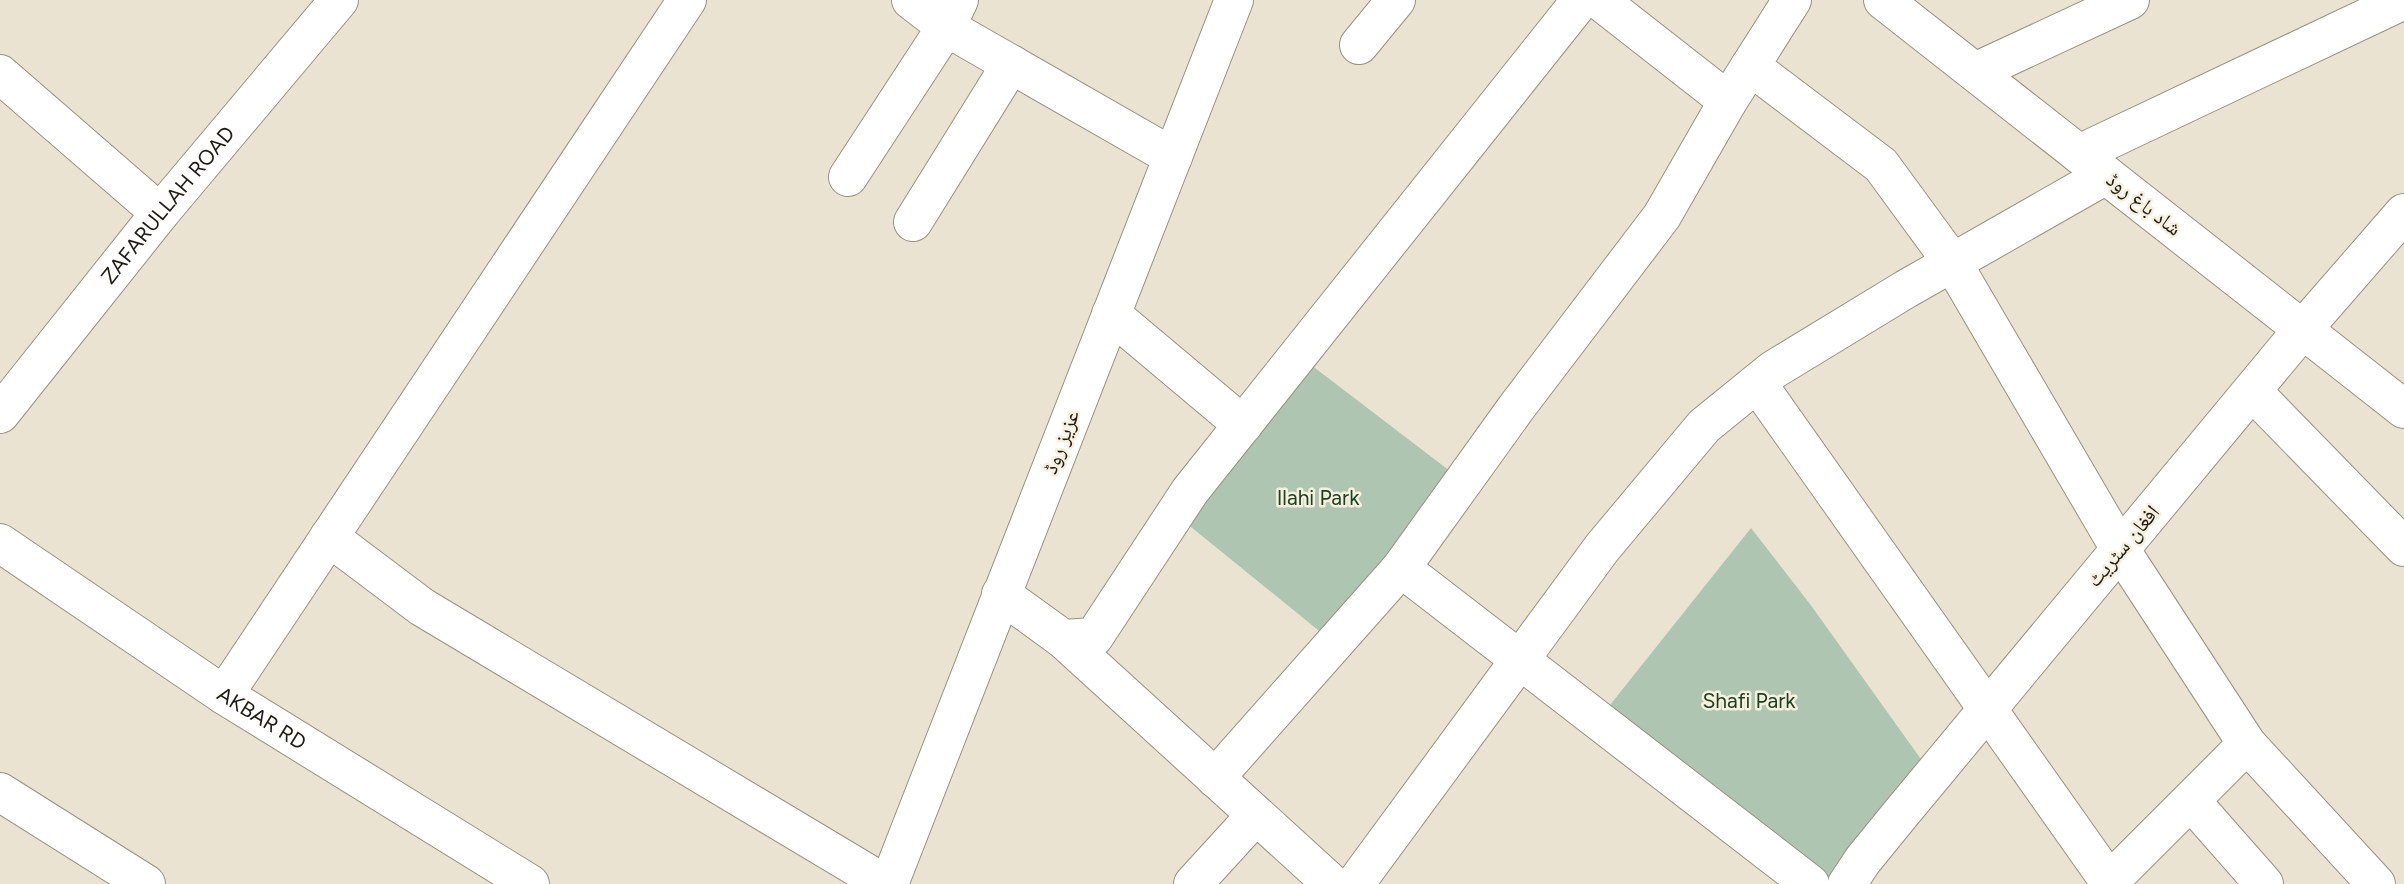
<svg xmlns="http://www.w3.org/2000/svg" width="2404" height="884" font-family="Figtree,'Noto Naskh Arabic',sans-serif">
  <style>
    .green { fill: #aec6b1 }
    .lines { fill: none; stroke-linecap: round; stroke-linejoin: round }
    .minor-casing { stroke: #999281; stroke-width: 40 }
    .major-casing { stroke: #999281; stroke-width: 40 }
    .minor { stroke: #fff; stroke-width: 38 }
    .major { stroke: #fff; stroke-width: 38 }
    .labels { text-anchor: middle; stroke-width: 5; stroke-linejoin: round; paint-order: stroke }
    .street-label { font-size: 21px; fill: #1f1c16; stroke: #f8f0de }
    .park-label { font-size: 21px; fill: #194122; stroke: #f8f0de }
  </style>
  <rect width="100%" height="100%" fill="#ebe3d1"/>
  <!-- green -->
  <g class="green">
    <polygon points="1298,355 1463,481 1334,643 1175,514"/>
    <polygon points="1751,528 1810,604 1933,776 1849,884 1810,884 1598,720"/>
  </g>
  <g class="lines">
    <!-- minor casing -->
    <g class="minor-casing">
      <g id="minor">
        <polyline points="911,0 946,27 1173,157"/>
        <polyline points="1599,0 1728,101"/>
        <polyline points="1359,45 1396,0"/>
        <polyline points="1750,66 1881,165 1952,262 2120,549 2247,744 2376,884"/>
        <polyline points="1975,72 2130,0"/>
        <polyline points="0,74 160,213"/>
        <polyline points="2079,154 2404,0"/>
        <polyline points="848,177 946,27 959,0"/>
        <polyline points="913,222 1011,64"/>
        <polyline points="1111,314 1243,425"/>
        <polyline points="1757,383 2109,881"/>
        <polyline points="2252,391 2404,547"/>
        <path id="s1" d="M0 414 160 213 339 0"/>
        <polyline points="329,537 422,607 885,884"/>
        <polyline points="1401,568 1810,884"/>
        <polyline points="1001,594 1063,639 1332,884"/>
        <polyline points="1063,639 1094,637 1190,491 1581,0"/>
        <polyline points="224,695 687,0"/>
        <polyline points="1215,778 1401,568 1516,408 1662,216 1728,101 1792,0"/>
        <polyline points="0,792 146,884"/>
        <polyline points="2191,801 2264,884"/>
        <polyline points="1193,884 1256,815"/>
        <polyline points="1355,884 1602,548 1704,426 1773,370 1906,289 2106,175"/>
        <polyline points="1847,884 1863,860 1898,817 2303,329 2404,213"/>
        <polyline points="2107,884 2247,744"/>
      </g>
    </g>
    <!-- major casing -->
    <g class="major-casing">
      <g id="major">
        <polyline points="1883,0 2404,409"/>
        <path id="s2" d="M0 543 224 695 530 884"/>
        <polyline points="889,884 1234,0"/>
      </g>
    </g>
    <!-- minor -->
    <use href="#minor" class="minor"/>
    <!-- major -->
    <use href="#major" class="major"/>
  </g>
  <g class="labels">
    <!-- street labels -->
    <g class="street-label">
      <text transform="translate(2144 204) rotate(38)" y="7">شاد باغ روڈ</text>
      <text dy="7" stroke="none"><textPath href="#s1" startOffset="268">ZAFARULLAH ROAD</textPath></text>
      <text transform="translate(1061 442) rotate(-69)" y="7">عزیز روڈ</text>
      <text transform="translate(2123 546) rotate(-50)" y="7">افغان سٹریٹ</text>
      <text dy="7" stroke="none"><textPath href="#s2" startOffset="315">AKBAR RD</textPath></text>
    </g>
    <!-- park labels -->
    <g class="park-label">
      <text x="1318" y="505">Ilahi Park</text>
      <text x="1749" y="708">Shafi Park</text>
    </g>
  </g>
</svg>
